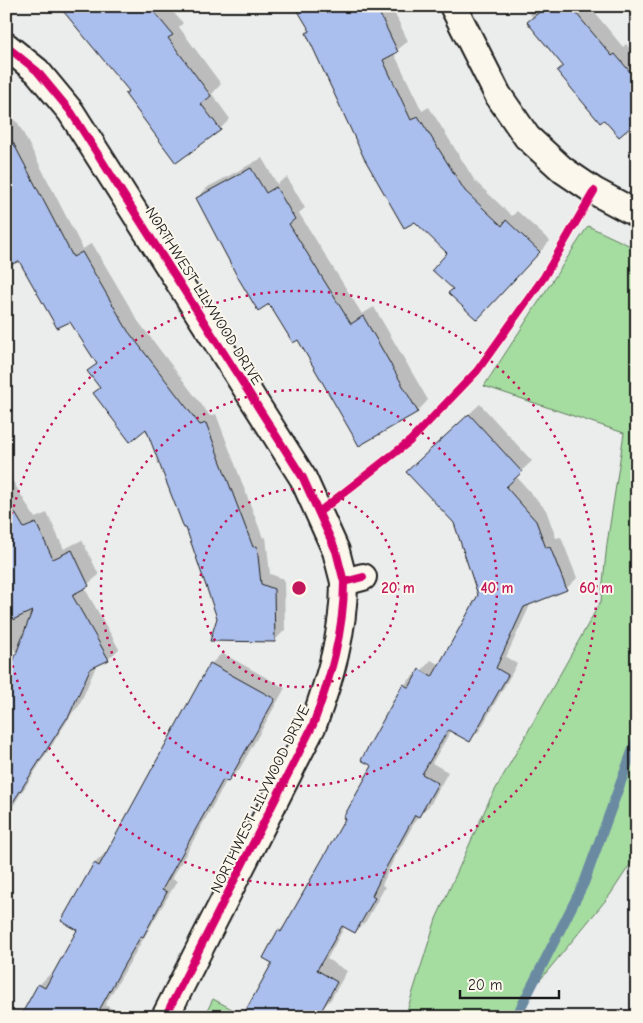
<svg xmlns="http://www.w3.org/2000/svg" width="643" height="1023" font-family="'Comic Neue',sans-serif">
  <style>
    .green { fill: #a5dca0; stroke: #607c5e }
    .shadow { fill: #0003 }
    .lines { fill: none; stroke-linecap: round; stroke-linejoin: round }
    .stream { stroke: #6a8aa2; stroke-width: 10 }
    .building { fill: #abbfee; stroke: #1c1c1c }
    .street-casing { stroke: #1c1c1c; stroke-width: 30 }
    .street { stroke: #fbf7ec; stroke-width: 26 }
    .cycleway-casing { stroke: #fbf7ec; stroke-width: 11 }
    .cycleway { stroke: #d6006c; stroke-width: 8 }
    .ring { fill: none; stroke: #c2185b; stroke-width: 2.5; stroke-dasharray: 2.5 5 }
    .labels { text-anchor: middle; stroke-width: 4; stroke-linejoin: round; paint-order: stroke }
    .street-label { font-size: 15px; fill: #1c1c1c; stroke: #fbf7ec }
    .centre { fill: #c2185b; stroke: #fbf7ec; stroke-width: 2.5 }
    .ring-label { font-size: 15px; text-anchor: middle; font-weight: bold; fill: #c2185b; stroke: #fbf7ec; stroke-width: 4; stroke-linejoin: round; paint-order: stroke }
  </style>
  <rect width="100%" height="100%" fill="#ebecec"/>
  <filter id="ink" filterUnits="userSpaceOnUse"><feTurbulence type="fractalNoise" baseFrequency=".02" numOctaves="2"/><feDisplacementMap in="SourceGraphic" scale="10" xChannelSelector="R" yChannelSelector="G"/><feConvolveMatrix kernelMatrix="1 2 1 2 8 2 1 2 1" color-interpolation-filters="sRGB"/></filter>
  <g filter="url(#ink)">
    <!-- green -->
    <g class="green">
      <polygon points="588,226 637,249 637,854 610,895 531,991 518,1017 405,1017 436,919 489,801 601,601 607,544 624,433 484,386"/>
      <polygon points="213,999 247,1017 204,1017"/>
    </g>
    <!-- shadow -->
    <g class="shadow">
      <polygon points="75,6 178,6 173,12 183,23 179,27 221,84 212,94 230,119 220,129 130,90"/>
      <polygon points="296,6 391,6 408,41 394,53 422,111 429,107 475,181 512,216 517,211 550,241 488,308 454,289 449,253 415,221 307,34 311,30"/>
      <polygon points="525,6 589,6 623,47 626,44 637,57 637,120 564,66"/>
      <polygon points="6,114 18,123 83,249 92,243 138,321 210,416 216,414 263,538 266,537 270,574 284,579 285,630 275,640 218,618 186,526 147,427 101,387 89,371 97,363 71,320 19,259 6,257"/>
      <polygon points="262,158 277,184 287,177 305,208 299,213 362,314 374,307 428,400 418,411 360,444 299,339 270,302 197,198 208,187"/>
      <polygon points="480,404 532,461 516,476 546,510 556,538 561,537 577,578 566,589 531,603 506,657 517,664 480,730 469,741 451,731 432,763 448,772 430,805 418,816 393,861 382,885 385,887 366,921 355,932 345,926 327,959 347,971 331,999 321,1010 273,963 279,931 288,923 346,819 373,765 404,685 415,674 417,676 431,660 440,665 480,595 455,523 418,461"/>
      <polygon points="6,470 35,518 47,513 64,549 82,540 99,575 84,587 119,649 108,659 97,664 79,706 73,712 6,817 6,712 17,655 6,633"/>
      <polygon points="222,653 285,688 239,770 228,781 227,780 172,879 177,881 105,1005 114,1010 110,1017 22,1017 39,985 50,974 53,976 79,929 63,920 95,863 105,853 107,854 211,664"/>
    </g>
    <g class="lines">
      <!-- stream -->
      <polyline class="stream" points="516,1017 584,883 637,738"/>
    </g>
    <!-- building -->
    <g class="building">
      <polygon points="59,6 149,6 173,35 168,38 211,96 201,104 221,130 176,163 125,94 129,91"/>
      <polygon points="295,6 376,6 398,52 383,60 411,120 418,116 465,191 502,226 506,220 540,252 477,320 448,293 453,289 432,270 447,253 415,222 404,228 364,158 306,33 310,31"/>
      <polygon points="547,6 570,6 612,56 615,54 637,80 637,122 619,137 604,120 600,123 557,71 563,66 527,22"/>
      <polygon points="6,129 73,257 82,252 128,331 200,425 206,423 253,547 257,546 261,584 274,589 275,642 210,641 217,618 186,528 184,528 146,429 130,442 93,393 100,388 87,371 97,364 70,322 57,328 19,261 6,267"/>
      <polygon points="251,168 266,193 276,187 295,219 289,224 351,324 363,316 418,412 359,446 298,340 293,343 269,304 258,311 237,276 196,198"/>
      <polygon points="469,414 522,472 506,487 536,521 546,548 550,547 567,590 524,607 496,668 508,675 470,742 448,730 422,774 438,783 419,817 415,815 383,873 372,896 375,898 355,933 342,926 317,970 337,982 318,1017 242,1017 272,963 263,958 278,930 281,932 345,819 343,818 372,766 361,760 403,684 409,688 419,669 432,677 478,595 454,523 406,472"/>
      <polygon points="6,498 24,528 36,523 53,559 72,550 89,586 72,595 109,660 90,669 68,718 67,718 6,813 6,681 32,611 6,623"/>
      <polygon points="210,663 275,699 228,782 223,780 162,890 167,892 143,937 141,936 125,963 96,1016 97,1017 20,1017 38,984 45,988 77,930 61,921 94,863 99,866"/>
    </g>
    <g class="lines">
      <!-- street casing -->
      <g class="street-casing">
        <g id="street">
          <polyline points="453,6 498,95 527,137 563,170 594,191 637,214"/>
          <polyline points="6,46 37,71 71,112 303,478 336,551 344,582 363,577"/>
          <path d="M165 1017 313 725C330 679 344 632 344 582"/>
        </g>
      </g>
      <!-- street -->
      <use href="#street" class="street"/>
      <!-- cycleway casing -->
      <g class="cycleway-casing">
        <g id="cycleway">
          <polyline points="6,46 37,71 71,112 303,478 336,551 344,582 363,577"/>
          <polyline points="319,512 410,441 477,371 544,277 594,191"/>
          <path d="M165 1017 313 725C330 679 344 632 344 582"/>
        </g>
      </g>
      <!-- cycleway -->
      <use href="#cycleway" class="cycleway"/>
    </g>
  </g>
  <!-- distance rings -->
  <g class="ring">
    <circle cx="299" cy="588" r="99"/>
    <circle cx="299" cy="588" r="198"/>
    <path d="M7 536A297 297 0 1 1 7 640"/>
  </g>
  <g class="labels">
    <!-- street labels -->
    <g class="street-label">
      <text transform="translate(204 296) rotate(58)" y="5">NORTHWEST LILYWOOD DRIVE</text>
      <text transform="translate(260 799) rotate(-64)" y="5">NORTHWEST LILYWOOD DRIVE</text>
    </g>
  </g>
  <circle cx="299" cy="588" r="8" class="centre"/>
  <g class="ring-label">
    <text x="398" y="593">20 m</text>
    <text x="497" y="593">40 m</text>
    <text x="596" y="593">60 m</text>
  </g>
  <!-- margin -->
  <rect width="643" height="1023" fill="none" stroke="#fbf7ec" stroke-width="25"/>
  <rect x="12" y="12" width="618" height="998" fill="none" stroke="#1c1c1c" stroke-width="2" filter="url(#ink)"/>
  <!-- scale -->
  <path d="M460 990v8h99v-8" fill="none" stroke="#1c1c1c" stroke-width="2.5"/>
  <text x="468" y="990" font-size="15" fill="#1c1c1c" stroke="#fbf7ec" stroke-width="4" paint-order="stroke">20 m</text>
</svg>
